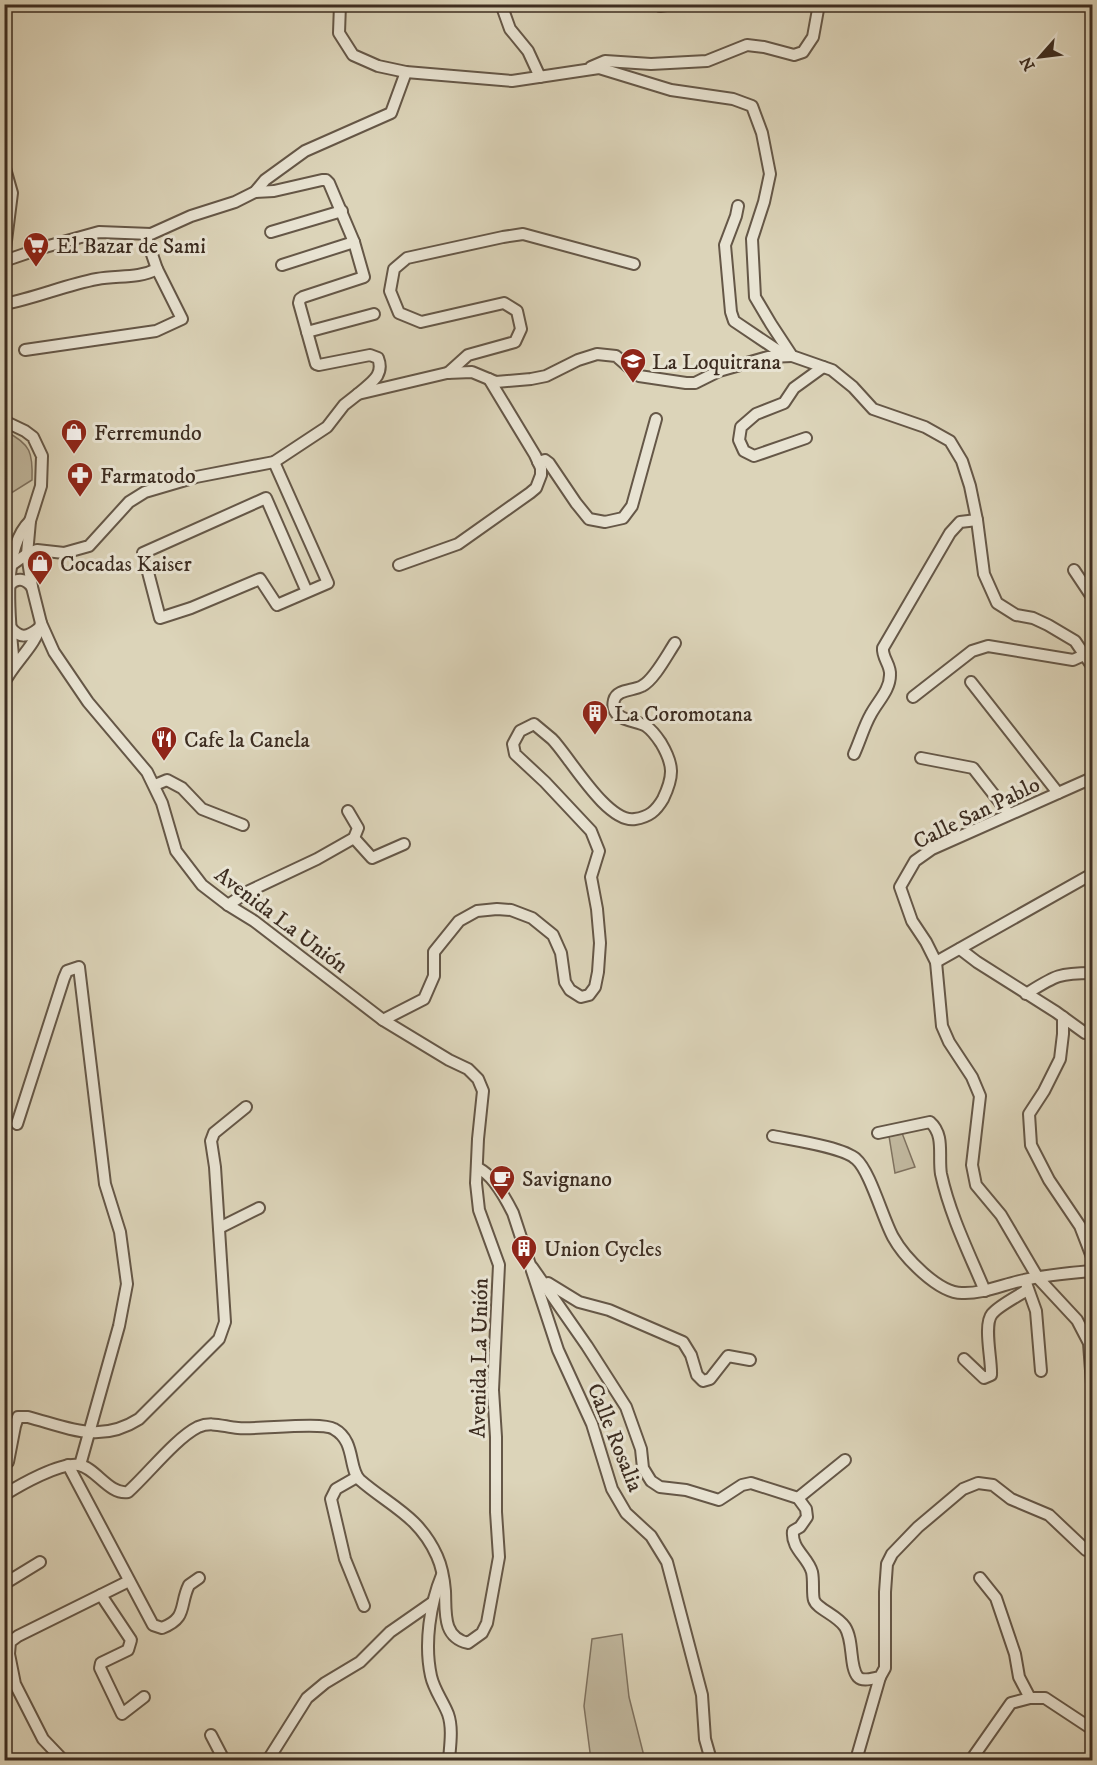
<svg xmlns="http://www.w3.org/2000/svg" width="1097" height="1765" font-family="'IM FELL DW Pica',serif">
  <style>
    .green { fill: #c1b89f; stroke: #7f7260; stroke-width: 1.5 }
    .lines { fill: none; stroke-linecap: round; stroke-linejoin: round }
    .minor-casing { stroke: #655747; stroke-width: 14 }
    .minor { stroke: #e8e3d2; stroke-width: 10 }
    .labels { text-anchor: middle; stroke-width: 6; stroke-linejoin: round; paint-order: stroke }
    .poi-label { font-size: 22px; fill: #3d2d21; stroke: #e8e3d2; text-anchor: start }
    .street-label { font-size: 22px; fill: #3d2d21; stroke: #e8e3d2 }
  </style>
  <rect width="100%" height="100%" fill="#dcd4b9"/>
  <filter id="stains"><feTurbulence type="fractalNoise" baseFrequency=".00333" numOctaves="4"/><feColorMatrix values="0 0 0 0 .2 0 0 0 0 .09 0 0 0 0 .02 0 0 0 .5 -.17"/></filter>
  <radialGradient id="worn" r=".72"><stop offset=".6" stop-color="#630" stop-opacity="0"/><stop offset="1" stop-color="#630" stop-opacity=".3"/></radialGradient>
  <!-- green -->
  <g class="green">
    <path d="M5 431C31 444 33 453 32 480L5 497Z"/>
    <polygon points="902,1133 915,1167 895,1173 889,1136"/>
    <polygon points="622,1634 629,1697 645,1760 591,1760 584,1706 592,1639"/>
  </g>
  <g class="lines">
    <!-- minor casing -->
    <g class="minor-casing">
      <g id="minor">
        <polyline points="340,4 339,33 353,55 378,66 406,72 512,81 599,68 671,90 733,99 752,106 762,133 770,174 764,202 752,239 755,297 771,324 792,356 832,370 853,387 873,409 925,427 950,441 962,461 970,486 977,520 984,574 997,603 1016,615 1033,618 1048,625 1075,641 1092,666"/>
        <polyline points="501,4 510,29 528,51 540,77"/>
        <polyline points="660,6 672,4"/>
        <polyline points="591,67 605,61 651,64 707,61 747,45 764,47 794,55 803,52 813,37 819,4"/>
        <polyline points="4,165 12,193 4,257"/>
        <path d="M255 192 274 191 322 180H326L329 183 354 242 364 277 303 297 300 299 299 303 316 364 319 365 370 355 378 358C385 376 370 383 358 394"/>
        <polyline points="738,206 736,216 725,245 731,312 734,321 786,356"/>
        <polyline points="271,232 342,211"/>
        <polyline points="4,261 45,247 99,232 151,234 191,216 235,202 255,192 265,180 305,151 391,113 406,72"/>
        <polyline points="282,265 354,242"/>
        <path d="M4 304C36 298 65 285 97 279 117 275 138 279 157 269"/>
        <polyline points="307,332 374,314"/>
        <polyline points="25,350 156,331 182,319 157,269 145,234"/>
        <polyline points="448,373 468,355 515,342 521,329 517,311 504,303 421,322 399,313 390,291 394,269 407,258 503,237 523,234 634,264"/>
        <path d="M4 421 25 431 33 437 42 456 41 486 30 521 27 554 32 587 41 623 54 652 88 702 147 772 162 803 176 851 202 885 228 905 254 921 383 1020 449 1060 468 1069 478 1079 483 1091 478 1139 476 1183 479 1210 499 1265 493 1390 496 1437V1512L499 1557 487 1623 482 1633 468 1643C442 1637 446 1612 445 1591 444 1579 442 1567 437 1556 419 1516 390 1506 360 1480 348 1469 356 1441 334 1429 321 1421 259 1430 238 1428 224 1427 212 1421 198 1427 176 1438 148 1474 128 1492 109 1495 96 1468 79 1465 60 1462 20 1485 4 1495"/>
        <polyline points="806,438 754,456 744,451 739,440 741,427 756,414 784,403 794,388 823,367"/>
        <polyline points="274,462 328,583 277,605 260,579 191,608 160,618 143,553 266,498 307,592"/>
        <polyline points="538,462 545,460 549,463 576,503 589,519 605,522 623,518 632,506 656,419"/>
        <polyline points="399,565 458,544 530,493 536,488 541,475 541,468 535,455 489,379"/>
        <polyline points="10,566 27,554 37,550 64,553 89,546 129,502 145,492 196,477 274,462 327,427 344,405 358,394 447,373 472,372 496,382 531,379 546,376 578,360 597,354 616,356 639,376 686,383 695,383 719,371 768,357 792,356"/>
        <polyline points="1074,570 1092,597"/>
        <path d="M9 586C16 577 25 578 32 587"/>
        <path d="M11 628C20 639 28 637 38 629"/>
        <path d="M14 665C10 625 0 550 30 521"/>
        <polyline points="971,682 1058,793"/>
        <path d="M4 683C15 661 36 646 41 623"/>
        <polyline points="913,697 972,651 988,646 1073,660 1084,655"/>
        <path d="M854 754C860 741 864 726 871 714 878 701 890 690 890 675 891 665 882 658 883 648L950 533 960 522 977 520"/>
        <polyline points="921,758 973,768 1009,814"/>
        <polyline points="1092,778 932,849 915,861 900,887 912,921 926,942 936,962 942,1026 949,1042 972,1077 980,1096 972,1165 976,1185 1001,1215 1038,1278 1077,1320 1089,1343 1092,1384"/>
        <polyline points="155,785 167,780 182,788 202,809 243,825"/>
        <polyline points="354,838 372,858 404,844"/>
        <polyline points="228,905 249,891 317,859 354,838 358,828 348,811"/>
        <polyline points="960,949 977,962 1056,1012 1085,1033 1092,1031"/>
        <polyline points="936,962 1092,874"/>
        <path d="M1026 994C1055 976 1058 973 1092 973"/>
        <polyline points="1063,1017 1063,1034 1060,1059 1044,1091 1029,1114 1031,1145 1049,1180 1080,1226 1092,1257"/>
        <path d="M383 1020 424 999 434 976V952L459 921 477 911 497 909 511 910 532 918 553 935 561 953 565 982 570 990 581 997 589 995 595 987 598 972 600 943 597 909 591 877 599 851 591 831 545 782 515 754 513 744 520 731 534 724C540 729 546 734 552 739 569 756 607 824 635 819 649 817 656 811 663 799 674 776 674 765 661 743 657 737 652 730 646 726 636 720 609 721 614 700 617 689 633 691 642 686 654 680 667 655 675 643"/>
        <polyline points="17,1124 64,978 67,971 79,967 105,1184 120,1232 127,1284 119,1326 80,1465"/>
        <path d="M878 1133 930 1122C945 1135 938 1156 941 1174 950 1215 969 1253 985 1291"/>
        <path d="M773 1136C792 1140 843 1147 856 1159 870 1171 883 1219 893 1237 904 1257 938 1293 962 1293 983 1294 1004 1284 1024 1280 1046 1275 1070 1273 1092 1271"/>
        <path d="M477 1168C492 1173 506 1199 513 1213L558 1350 592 1424 612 1489 626 1513 651 1536 667 1562 702 1695 705 1739 711 1760"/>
        <polyline points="219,1228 259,1208"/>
        <path d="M532 1267 587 1346 626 1407 641 1449 643 1468 651 1481 660 1487 686 1490 719 1500 742 1485 751 1483 798 1498 806 1509 807 1517 800 1527 793 1531C791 1549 808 1557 812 1572 814 1581 812 1594 814 1600 817 1609 837 1615 845 1627 854 1641 849 1667 858 1677 863 1682 873 1678 880 1677L885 1668V1592L887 1564 892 1554 918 1527 963 1489 978 1483 993 1485 1011 1499 1049 1515 1086 1550H1092"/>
        <polyline points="548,1283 579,1302 609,1310 683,1342 691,1355 697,1375 703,1381 710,1379 728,1356 750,1360"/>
        <polyline points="1026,1283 1036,1311 1041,1371"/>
        <path d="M964 1359 984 1378 991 1375C992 1360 983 1325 992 1314 998 1306 1018 1296 1027 1290"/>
        <path d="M8 1462 15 1426 18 1417H28C69 1428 100 1444 139 1419L219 1339 225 1322 215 1167 211 1141 214 1133 246 1107"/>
        <path d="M68 1465 153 1625 162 1628C188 1618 179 1605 189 1585L199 1578"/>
        <polyline points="357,1477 336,1489 331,1499 345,1559 364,1606"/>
        <polyline points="798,1498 845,1460"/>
        <path d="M442 1575C430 1604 424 1644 431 1676 434 1690 443 1701 448 1714 453 1728 450 1746 449 1760"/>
        <polyline points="980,1578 996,1598 1015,1654 1019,1677 1030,1698"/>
        <polyline points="4,1584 40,1562"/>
        <polyline points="101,1595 131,1640 128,1650 101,1663 100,1668 122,1714 144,1697"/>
        <polyline points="211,1735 224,1760"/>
        <polyline points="63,1760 43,1739 15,1684 9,1654 10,1642 18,1636 129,1581"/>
        <polyline points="268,1760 307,1698 325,1683 360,1662 390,1632 433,1602"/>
        <polyline points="856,1760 880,1677"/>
        <polyline points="971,1760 1011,1703 1030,1698 1045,1698 1092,1729"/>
      </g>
    </g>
    <!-- minor -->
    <use href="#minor" class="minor"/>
  </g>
  <!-- icons -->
  <defs>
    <g id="supermarket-pin" transform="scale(1.35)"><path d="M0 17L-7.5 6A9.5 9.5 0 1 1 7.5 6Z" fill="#8f2418" stroke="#e8e3d2"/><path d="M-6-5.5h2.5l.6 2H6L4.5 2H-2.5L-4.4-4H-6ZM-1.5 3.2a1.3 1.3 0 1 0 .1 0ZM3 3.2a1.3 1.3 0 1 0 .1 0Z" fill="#fff"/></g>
    <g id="school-pin" transform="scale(1.35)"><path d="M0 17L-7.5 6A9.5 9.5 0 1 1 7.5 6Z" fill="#8f2418" stroke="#e8e3d2"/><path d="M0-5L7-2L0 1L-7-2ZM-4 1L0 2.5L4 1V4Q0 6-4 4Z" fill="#fff"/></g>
    <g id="shop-pin" transform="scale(1.35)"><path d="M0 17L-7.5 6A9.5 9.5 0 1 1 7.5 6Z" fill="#8f2418" stroke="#e8e3d2"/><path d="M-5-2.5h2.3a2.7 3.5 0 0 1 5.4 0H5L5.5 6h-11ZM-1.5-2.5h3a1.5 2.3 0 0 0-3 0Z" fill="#fff"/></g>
    <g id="pharmacy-pin" transform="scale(1.35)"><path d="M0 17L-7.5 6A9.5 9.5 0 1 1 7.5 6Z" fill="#8f2418" stroke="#e8e3d2"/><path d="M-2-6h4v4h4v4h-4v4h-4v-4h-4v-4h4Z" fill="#fff"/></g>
    <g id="building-pin" transform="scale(1.35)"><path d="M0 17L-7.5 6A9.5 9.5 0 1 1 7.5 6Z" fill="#8f2418" stroke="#e8e3d2"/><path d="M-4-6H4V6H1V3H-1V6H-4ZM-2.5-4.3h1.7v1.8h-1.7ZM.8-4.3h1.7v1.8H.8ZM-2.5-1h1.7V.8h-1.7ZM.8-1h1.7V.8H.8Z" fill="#fff"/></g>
    <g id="restaurant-pin" transform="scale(1.35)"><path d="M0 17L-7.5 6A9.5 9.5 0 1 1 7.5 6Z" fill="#8f2418" stroke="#e8e3d2"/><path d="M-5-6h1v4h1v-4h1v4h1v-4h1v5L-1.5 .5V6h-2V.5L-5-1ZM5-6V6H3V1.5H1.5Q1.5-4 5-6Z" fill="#fff"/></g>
    <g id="cafe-pin" transform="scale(1.35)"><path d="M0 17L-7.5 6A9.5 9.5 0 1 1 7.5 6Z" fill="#8f2418" stroke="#e8e3d2"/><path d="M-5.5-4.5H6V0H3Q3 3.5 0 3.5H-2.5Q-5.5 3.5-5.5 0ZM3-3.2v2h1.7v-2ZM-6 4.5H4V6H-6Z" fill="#fff"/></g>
  </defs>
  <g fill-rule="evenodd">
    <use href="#supermarket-pin" x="36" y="245"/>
    <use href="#school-pin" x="633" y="361"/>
    <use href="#shop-pin" x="74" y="432"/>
    <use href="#pharmacy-pin" x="80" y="475"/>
    <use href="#shop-pin" x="40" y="563"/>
    <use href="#building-pin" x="595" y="713"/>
    <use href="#restaurant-pin" x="164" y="739"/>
    <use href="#cafe-pin" x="502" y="1178"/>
    <use href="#building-pin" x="524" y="1248"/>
  </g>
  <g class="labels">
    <!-- poi labels -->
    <g class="poi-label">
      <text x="56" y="253">El Bazar de Sami</text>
      <text x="652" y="369">La Loquitrana</text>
      <text x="94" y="440">Ferremundo</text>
      <text x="100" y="483">Farmatodo</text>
      <text x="60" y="571">Cocadas Kaiser</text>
      <text x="614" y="721">La Coromotana</text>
      <text x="184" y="747">Cafe la Canela</text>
      <text x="522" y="1186">Savignano</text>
      <text x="544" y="1256">Union Cycles</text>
    </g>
    <!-- street labels -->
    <g class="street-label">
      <text transform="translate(976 812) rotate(-26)" y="8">Calle San Pablo</text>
      <text transform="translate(282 919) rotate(37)" y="8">Avenida La Unión</text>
      <text transform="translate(478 1358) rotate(-89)" y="8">Avenida La Unión</text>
      <text transform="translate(616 1437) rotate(68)" y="8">Calle Rosalia</text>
    </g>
  </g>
  <!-- margin -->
  <rect width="1097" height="1765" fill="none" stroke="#dcd4b9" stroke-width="24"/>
  <rect x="6" y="6" width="1085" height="1753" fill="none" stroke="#3d2d21" stroke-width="3"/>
  <rect x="12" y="12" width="1073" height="1741" fill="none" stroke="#3d2d21" stroke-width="1.5"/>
  <!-- north arrow -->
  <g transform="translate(1040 57) rotate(242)" stroke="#e8e3d2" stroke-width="4.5" paint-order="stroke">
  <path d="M0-4.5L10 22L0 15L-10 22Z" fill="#3d2d21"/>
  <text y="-9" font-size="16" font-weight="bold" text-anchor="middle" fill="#3d2d21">N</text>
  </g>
  <rect width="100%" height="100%" filter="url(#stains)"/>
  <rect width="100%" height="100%" fill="url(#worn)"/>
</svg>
